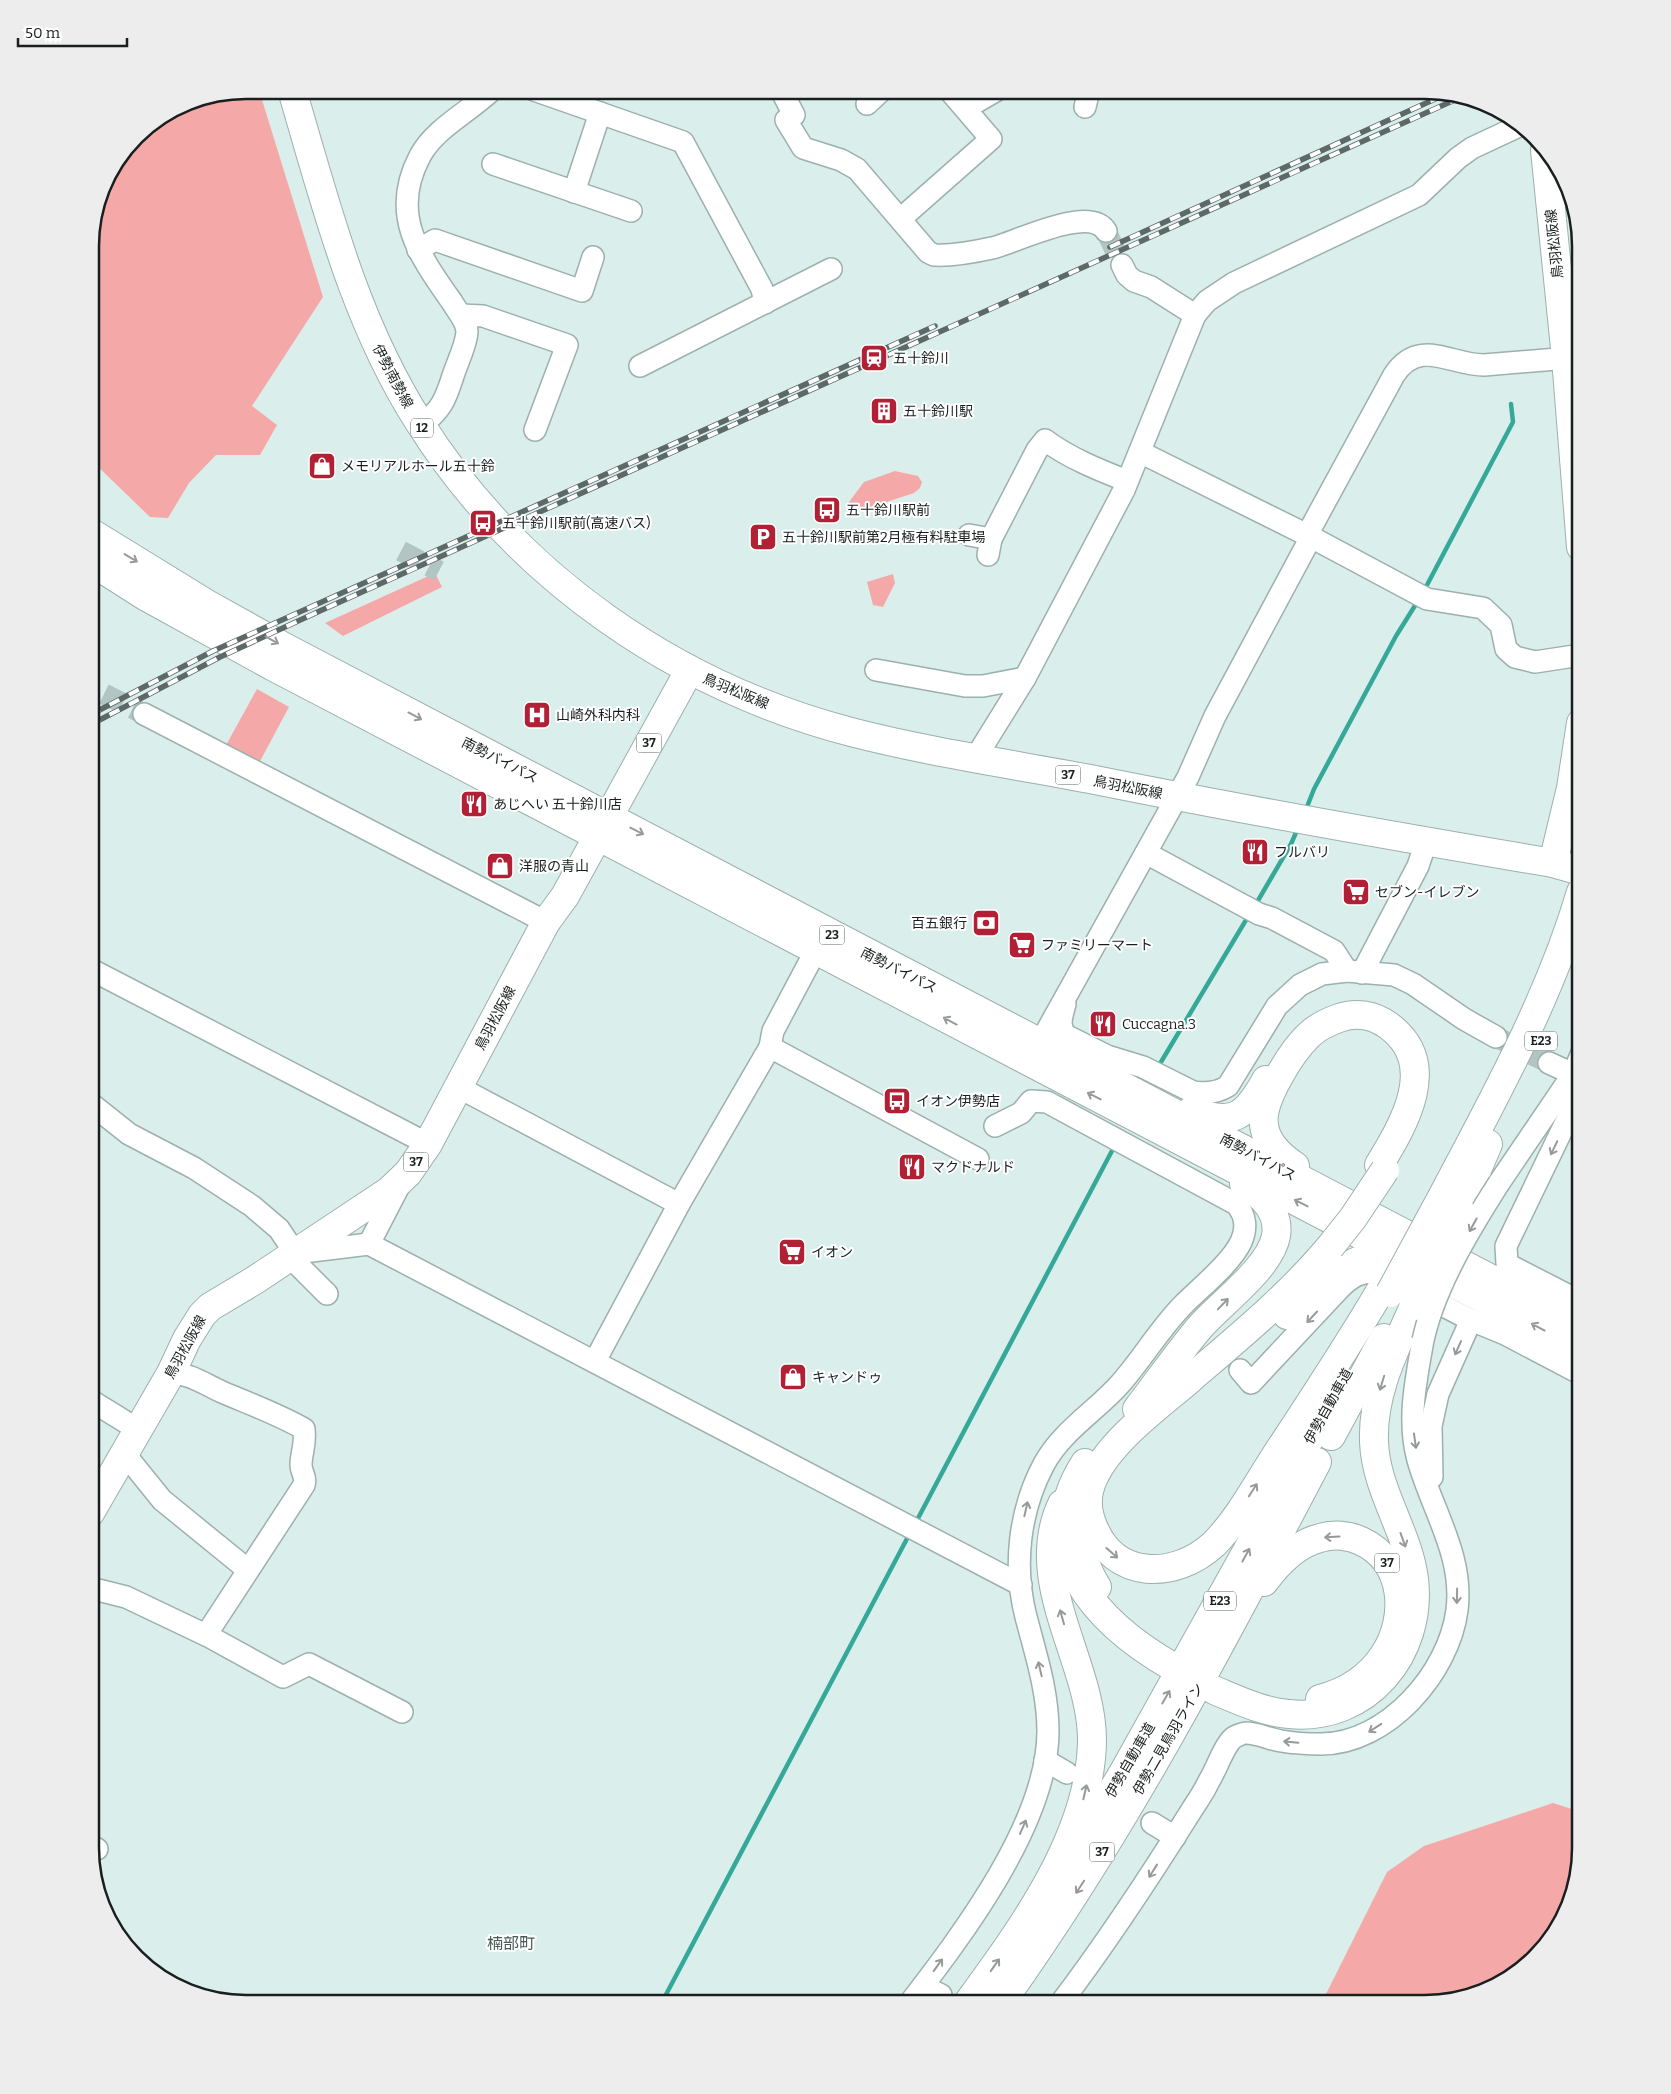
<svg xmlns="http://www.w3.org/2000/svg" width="1671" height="2094" font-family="Bitter,'Noto Sans JP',serif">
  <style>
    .green { fill: #f4a9a8 }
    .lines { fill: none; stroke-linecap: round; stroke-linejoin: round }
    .stream { stroke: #35a89a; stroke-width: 4.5 }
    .minor-tunnel { stroke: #b3c5c3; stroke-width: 21; stroke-dasharray: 21 11; stroke-linecap: butt }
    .minor-casing { stroke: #9cb0ac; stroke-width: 24 }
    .major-casing { stroke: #9cb0ac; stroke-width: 30 }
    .highway-casing { stroke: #9cb0ac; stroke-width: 30 }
    .minor { stroke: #fff; stroke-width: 21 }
    .major { stroke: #fff; stroke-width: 28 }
    .highway { stroke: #fff; stroke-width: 28 }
    .rail-casing { stroke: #5d6967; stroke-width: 5.5 }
    .rail { stroke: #fff; stroke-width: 4; stroke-dasharray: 11; stroke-linecap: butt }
    .minor-bridge-casing { stroke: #9cb0ac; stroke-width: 24; stroke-linecap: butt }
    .highway-bridge-casing { stroke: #9cb0ac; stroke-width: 30; stroke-linecap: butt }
    .minor-bridge { stroke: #fff; stroke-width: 21 }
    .highway-bridge { stroke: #fff; stroke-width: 28 }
    .oneway { stroke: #979a9a }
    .labels { text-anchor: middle; stroke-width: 4; stroke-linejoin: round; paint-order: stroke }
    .shield { fill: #fff; stroke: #5d6262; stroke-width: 1 }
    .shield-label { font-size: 12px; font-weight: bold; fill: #181f1e }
    .street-label { font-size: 14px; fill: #181f1e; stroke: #fff }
    .poi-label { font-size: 14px; fill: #181f1e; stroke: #fff; text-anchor: start }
    .quarter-label { font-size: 16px; fill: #495b58; stroke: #fff }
    .rim { fill: none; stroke: #181f1e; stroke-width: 2.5 }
  </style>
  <rect width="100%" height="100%" fill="#daefec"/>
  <!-- green -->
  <g class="green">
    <polygon points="246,90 259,90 323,297 252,406 277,425 260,455 216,455 189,483 168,518 150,517 90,459 90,236 106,177 143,129 187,102"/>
    <polygon points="895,471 918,476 922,482 920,488 914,493 859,511 852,508 849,502 864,482"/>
    <polygon points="435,573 442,587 343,636 325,623"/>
    <polygon points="893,574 895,583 883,607 873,605 867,582"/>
    <polygon points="257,689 289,707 258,765 225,747"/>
    <polygon points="1553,1803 1581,1812 1581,1848 1560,1926 1512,1978 1475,1996 1425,2004 1321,2004 1387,1872 1424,1846"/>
  </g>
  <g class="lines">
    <!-- stream -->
    <g class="stream">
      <polyline points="1427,585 1513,422 1511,404"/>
      <polyline points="1305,812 1314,789 1396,636 1416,604"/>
      <polyline points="1256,904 1291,844 1298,828"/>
      <polyline points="1161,1062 1249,915"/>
      <polyline points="915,1524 1114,1147"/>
      <polyline points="661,2004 910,1533"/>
    </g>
    <!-- minor-tunnel -->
    <g class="minor-tunnel">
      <polyline points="1106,231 1122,265"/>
      <polyline points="401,551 439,571"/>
      <polyline points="104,694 144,714"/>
      <polyline points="1496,1037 1549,1063"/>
    </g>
    <!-- minor casing -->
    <g class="minor-casing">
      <g id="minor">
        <polyline points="534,90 683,142 762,289 765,303"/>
        <path d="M781 90 794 115 786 120 803 148 841 160 857 169 928 252 934 255C952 256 974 252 992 248 1015 243 1089 204 1106 231"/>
        <polyline points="867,104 882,90"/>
        <polyline points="1085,107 1089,90"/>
        <polyline points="966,108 997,90"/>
        <polyline points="493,164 631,211"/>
        <polyline points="574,192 600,113"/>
        <polyline points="906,214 991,139 949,90"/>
        <polyline points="418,250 435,240 582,291 593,257"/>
        <polyline points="1122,265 1127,275 1134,281 1151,287 1195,315"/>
        <polyline points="461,315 483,316 567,345 535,430"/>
        <polyline points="640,366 831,269"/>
        <path d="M420 425C441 412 446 398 453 376 457 363 466 346 467 332 467 321 457 311 452 302 419 255 389 214 420 156 435 128 469 112 492 90"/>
        <polyline points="1140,452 1311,537 1427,599 1483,608 1501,625 1506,649 1515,657 1535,662 1581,655"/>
        <polyline points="969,535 991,539"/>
        <path d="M1307 535 1394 375C1419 337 1450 365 1484 365L1581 357"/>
        <path d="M988 555 991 539 1037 450 1045 440C1069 458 1099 470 1127 481"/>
        <polyline points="876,670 965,686 983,686 1025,678"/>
        <polyline points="144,714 546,922"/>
        <polyline points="976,757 1025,678 1124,490 1195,315 1207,301 1234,283 1419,195 1458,158 1472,148 1519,126"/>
        <polyline points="1146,853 1259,914 1272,918 1334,951 1347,971"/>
        <polyline points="90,969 428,1144"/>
        <polyline points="1362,973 1418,866 1426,842"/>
        <path d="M1065 1004C1062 1016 1057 1027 1067 1036L1107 1056 1143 1067 1193 1092C1206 1094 1217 1093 1228 1086L1277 1006 1300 985 1322 974 1347 971 1394 975 1413 984 1464 1019 1496 1037"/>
        <polyline points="1040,1043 1188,777 1215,716 1311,537"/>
        <polyline points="770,1047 978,1159"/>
        <polyline points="458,1087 679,1204"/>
        <polyline points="90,1103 129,1134 194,1168 252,1206 279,1229 295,1253 369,1244 1021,1585"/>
        <polyline points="1499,1183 1573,1074 1549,1063"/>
        <polyline points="369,1244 400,1184"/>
        <polyline points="290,1257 327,1294"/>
        <polyline points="1581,1302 1507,1264 1506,1246 1578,1097 1579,1089 1573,1074 1581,1055"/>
        <polyline points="595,1361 679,1204 770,1047 773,1031 816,950"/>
        <path d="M1240 1370 1251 1383 1339 1289C1351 1277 1360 1271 1378 1272L1471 1320"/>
        <path d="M171 1373C192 1374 204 1384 222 1392 250 1404 278 1414 304 1429 306 1446 301 1452 301 1465 301 1473 307 1477 304 1485L206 1635"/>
        <polyline points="90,1400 137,1429"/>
        <polyline points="124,1453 162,1500 248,1570"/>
        <polyline points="1432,1477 1431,1426 1438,1394 1471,1320 1505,1334 1581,1374"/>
        <polyline points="90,1588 126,1597 210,1637 283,1677 309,1664 402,1712"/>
        <polyline points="1045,1760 1067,1773"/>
        <polyline points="1152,1823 1175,1837"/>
        <polyline points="90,1845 97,1849"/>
        <polyline points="923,1986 941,1995"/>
        <path d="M909 2004C963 1934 1048 1822 1048 1731 1048 1692 1036 1655 1026 1617 1013 1566 1019 1511 1044 1464 1062 1431 1096 1411 1120 1384 1143 1358 1160 1328 1184 1304 1201 1287 1231 1263 1241 1242 1247 1229 1246 1215 1236 1204L1047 1102 1031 1101 1021 1113 995 1126"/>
        <path d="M1060 2004C1108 1941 1151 1875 1193 1808 1199 1799 1205 1790 1209 1781 1216 1770 1224 1746 1233 1738 1236 1736 1243 1733 1246 1733 1257 1733 1269 1739 1281 1741 1293 1743 1308 1744 1321 1744 1387 1744 1449 1673 1457 1610 1464 1556 1432 1510 1418 1460 1407 1420 1416 1380 1423 1340"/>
      </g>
    </g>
    <!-- major casing -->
    <g class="major-casing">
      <g id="major">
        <path d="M292 90C326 205 354 320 419 422 517 577 675 686 851 732 928 752 1011 764 1090 779 1244 810 1398 837 1553 863L1581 871"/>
        <polyline points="1545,150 1566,358 1581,547"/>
        <polyline points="1553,863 1571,788 1581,723"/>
        <path d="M1086 1494C1077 1527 1078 1558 1097 1587"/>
        <polyline points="90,1513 171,1373 187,1339 202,1315 210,1307 255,1280 389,1191 408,1173 428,1144 546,922 565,896 689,671"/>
        <path d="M1264 1582C1278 1563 1296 1544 1320 1538 1333 1534 1349 1535 1361 1541 1405 1561 1409 1617 1384 1655 1369 1678 1347 1692 1320 1699"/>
        <path d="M967 2004C1021 1930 1091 1836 1092 1740 1092 1662 1025 1582 1062 1504"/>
        <path d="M1000 2004C1123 1833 1219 1648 1317 1462"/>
      </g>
    </g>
    <!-- highway casing -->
    <g class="highway-casing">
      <g id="highway">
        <polyline points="90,532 207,604 286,648 1581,1326"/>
        <polyline points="90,561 145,596 272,666 1581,1350"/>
        <path d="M1191 1111C1233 1126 1245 1118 1266 1080"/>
        <path d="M1295 1166C1280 1156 1266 1143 1264 1125 1260 1101 1292 1051 1309 1035 1317 1027 1328 1022 1339 1018 1356 1012 1374 1015 1389 1026 1440 1064 1404 1124 1379 1165"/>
        <path d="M1442 1197C1494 1098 1549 1000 1581 892"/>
        <polyline points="1460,1210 1488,1144"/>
        <path d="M1330 1247C1289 1296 1239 1337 1190 1379 1159 1406 1111 1440 1094 1477 1086 1493 1086 1510 1093 1526 1114 1580 1175 1580 1214 1544 1238 1520 1256 1486 1274 1458 1311 1402 1348 1346 1382 1288"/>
        <path d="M1287 1315C1308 1298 1348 1256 1375 1257 1384 1258 1393 1263 1402 1266"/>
        <path d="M1137 1409C1158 1382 1178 1353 1200 1327 1221 1303 1270 1268 1276 1236 1280 1212 1263 1196 1244 1184"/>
        <polyline points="1331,1436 1384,1338"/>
        <path d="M1085 1463C1028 1552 1098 1624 1173 1667"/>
        <path d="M1214 1690C1238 1700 1263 1712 1289 1714 1367 1722 1423 1653 1414 1579 1408 1532 1376 1491 1374 1442 1372 1393 1395 1349 1414 1306"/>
        <polyline points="1039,1901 1083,1839 1123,1773 1329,1404"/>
      </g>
    </g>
    <!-- minor -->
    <use href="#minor" class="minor"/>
    <!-- major -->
    <use href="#major" class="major"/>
    <!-- highway -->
    <use href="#highway" class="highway"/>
    <!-- rail casing -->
    <g class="rail-casing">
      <g id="rail">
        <polyline points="1110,247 1446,94"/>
        <polyline points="90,715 213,651 935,326"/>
        <polyline points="90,725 220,657 322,610 1459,98"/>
      </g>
    </g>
    <!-- rail -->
    <use href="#rail" class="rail"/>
    <!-- minor-bridge casing -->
    <g class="minor-bridge-casing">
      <path id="minor-bridge" d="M1423 1340C1435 1286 1469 1230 1499 1183"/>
    </g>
    <!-- highway-bridge casing -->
    <g class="highway-bridge-casing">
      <g id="highway-bridge">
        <polyline points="1330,1247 1353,1218 1385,1170"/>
        <polyline points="1390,1293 1442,1197"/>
        <polyline points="1414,1306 1460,1210"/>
      </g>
    </g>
    <!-- minor-bridge -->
    <use href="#minor-bridge" class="minor-bridge"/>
    <!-- highway-bridge -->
    <use href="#highway-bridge" class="highway-bridge"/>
  </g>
  <!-- one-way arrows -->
  <defs><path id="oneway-shaft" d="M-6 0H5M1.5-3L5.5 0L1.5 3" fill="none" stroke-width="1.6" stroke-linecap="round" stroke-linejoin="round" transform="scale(1.25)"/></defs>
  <g class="oneway">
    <use href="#oneway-shaft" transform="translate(131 558) rotate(31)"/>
    <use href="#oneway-shaft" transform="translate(272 640) rotate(29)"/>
    <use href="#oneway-shaft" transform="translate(415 716) rotate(28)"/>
    <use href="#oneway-shaft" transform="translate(637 831) rotate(27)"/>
    <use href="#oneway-shaft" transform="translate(950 1021) rotate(-152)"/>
    <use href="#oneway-shaft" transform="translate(1094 1096) rotate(-153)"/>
    <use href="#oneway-shaft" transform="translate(1554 1148) rotate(116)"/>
    <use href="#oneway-shaft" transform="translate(1301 1203) rotate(-153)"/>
    <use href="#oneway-shaft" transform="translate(1473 1225) rotate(119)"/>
    <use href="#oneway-shaft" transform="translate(1223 1304) rotate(-46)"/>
    <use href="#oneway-shaft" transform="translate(1312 1317) rotate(133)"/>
    <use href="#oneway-shaft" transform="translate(1538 1327) rotate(-152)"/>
    <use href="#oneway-shaft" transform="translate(1458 1348) rotate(114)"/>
    <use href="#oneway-shaft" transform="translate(1382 1383) rotate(107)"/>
    <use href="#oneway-shaft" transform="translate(1415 1441) rotate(82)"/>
    <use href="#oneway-shaft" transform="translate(1253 1490) rotate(-57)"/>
    <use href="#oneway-shaft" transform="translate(1026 1509) rotate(-77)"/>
    <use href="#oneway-shaft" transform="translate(1332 1537) rotate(177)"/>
    <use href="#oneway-shaft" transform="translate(1403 1540) rotate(70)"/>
    <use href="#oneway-shaft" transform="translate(1112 1553) rotate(41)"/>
    <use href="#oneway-shaft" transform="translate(1246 1555) rotate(-61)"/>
    <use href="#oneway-shaft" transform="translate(1457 1596) rotate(91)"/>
    <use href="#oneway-shaft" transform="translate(1062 1617) rotate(-106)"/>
    <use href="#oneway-shaft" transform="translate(1040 1669) rotate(-103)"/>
    <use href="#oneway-shaft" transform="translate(1166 1697) rotate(-60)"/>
    <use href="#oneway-shaft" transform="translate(1375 1728) rotate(147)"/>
    <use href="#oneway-shaft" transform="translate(1291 1742) rotate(-175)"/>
    <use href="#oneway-shaft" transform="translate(1085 1792) rotate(-77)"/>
    <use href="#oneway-shaft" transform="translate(1023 1827) rotate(-66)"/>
    <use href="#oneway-shaft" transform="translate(1153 1871) rotate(122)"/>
    <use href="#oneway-shaft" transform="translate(1080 1887) rotate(123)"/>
    <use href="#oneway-shaft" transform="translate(938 1965) rotate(-54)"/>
    <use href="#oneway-shaft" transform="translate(995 1965) rotate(-55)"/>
  </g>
  <!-- icons -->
  <defs>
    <g id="station-square" transform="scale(1.4375)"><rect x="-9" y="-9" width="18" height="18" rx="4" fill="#b22035" stroke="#fff"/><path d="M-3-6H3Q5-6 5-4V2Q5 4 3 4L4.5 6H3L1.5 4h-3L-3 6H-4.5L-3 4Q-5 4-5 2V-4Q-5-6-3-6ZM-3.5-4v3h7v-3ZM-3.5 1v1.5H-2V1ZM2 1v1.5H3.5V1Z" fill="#fff"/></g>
    <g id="building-square" transform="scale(1.4375)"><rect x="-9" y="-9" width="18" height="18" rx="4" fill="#b22035" stroke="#fff"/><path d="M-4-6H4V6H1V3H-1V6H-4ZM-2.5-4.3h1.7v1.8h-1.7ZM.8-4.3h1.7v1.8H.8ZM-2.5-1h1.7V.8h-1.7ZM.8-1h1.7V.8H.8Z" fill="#fff"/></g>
    <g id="shop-square" transform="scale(1.4375)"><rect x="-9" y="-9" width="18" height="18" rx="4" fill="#b22035" stroke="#fff"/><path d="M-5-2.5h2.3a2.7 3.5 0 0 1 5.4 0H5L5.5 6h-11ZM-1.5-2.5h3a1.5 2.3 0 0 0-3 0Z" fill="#fff"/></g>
    <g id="bus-square" transform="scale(1.4375)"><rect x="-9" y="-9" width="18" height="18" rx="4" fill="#b22035" stroke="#fff"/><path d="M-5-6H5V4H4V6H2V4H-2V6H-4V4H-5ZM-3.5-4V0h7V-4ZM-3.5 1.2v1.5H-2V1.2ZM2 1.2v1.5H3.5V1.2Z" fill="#fff"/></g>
    <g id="parking-square" transform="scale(1.4375)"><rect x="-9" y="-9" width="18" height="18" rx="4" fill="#b22035" stroke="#fff"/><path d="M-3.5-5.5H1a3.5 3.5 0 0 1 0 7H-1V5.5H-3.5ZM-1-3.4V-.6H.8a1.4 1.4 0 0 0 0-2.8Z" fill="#fff"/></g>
    <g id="hospital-square" transform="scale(1.4375)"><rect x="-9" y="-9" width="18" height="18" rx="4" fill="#b22035" stroke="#fff"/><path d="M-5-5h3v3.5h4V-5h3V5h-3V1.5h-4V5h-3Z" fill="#fff"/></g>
    <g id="restaurant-square" transform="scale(1.4375)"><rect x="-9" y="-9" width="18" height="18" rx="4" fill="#b22035" stroke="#fff"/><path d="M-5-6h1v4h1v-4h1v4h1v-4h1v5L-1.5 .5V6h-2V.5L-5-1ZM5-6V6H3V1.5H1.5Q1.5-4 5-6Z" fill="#fff"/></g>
    <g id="supermarket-square" transform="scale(1.4375)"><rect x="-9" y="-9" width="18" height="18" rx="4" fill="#b22035" stroke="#fff"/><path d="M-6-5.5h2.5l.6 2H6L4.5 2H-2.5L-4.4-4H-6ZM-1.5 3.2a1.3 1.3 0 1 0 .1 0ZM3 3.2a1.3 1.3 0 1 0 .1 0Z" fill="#fff"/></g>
    <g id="bank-square" transform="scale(1.4375)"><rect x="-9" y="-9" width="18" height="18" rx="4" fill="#b22035" stroke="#fff"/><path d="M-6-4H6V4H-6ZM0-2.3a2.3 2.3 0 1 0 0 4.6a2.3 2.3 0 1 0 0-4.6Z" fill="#fff"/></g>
  </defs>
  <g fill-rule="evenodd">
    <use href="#station-square" x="874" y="358"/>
    <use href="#building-square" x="884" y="411"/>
    <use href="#shop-square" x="322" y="466"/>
    <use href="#bus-square" x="827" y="510"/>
    <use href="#bus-square" x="483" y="523"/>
    <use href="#parking-square" x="763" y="537"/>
    <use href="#hospital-square" x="537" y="715"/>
    <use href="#restaurant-square" x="474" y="804"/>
    <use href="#restaurant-square" x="1255" y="852"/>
    <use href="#shop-square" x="500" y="866"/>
    <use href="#supermarket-square" x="1356" y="892"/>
    <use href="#bank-square" x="986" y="923"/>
    <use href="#supermarket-square" x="1022" y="945"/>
    <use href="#restaurant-square" x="1103" y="1024"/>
    <use href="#bus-square" x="897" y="1101"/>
    <use href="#restaurant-square" x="912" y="1167"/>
    <use href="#supermarket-square" x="792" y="1252"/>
    <use href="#shop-square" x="793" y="1377"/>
  </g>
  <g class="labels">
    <!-- shield labels -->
    <g class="shield">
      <rect x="411" y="418.5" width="22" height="19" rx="4"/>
      <rect x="636.5" y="733.5" width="25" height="19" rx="4"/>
      <rect x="1055.5" y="765.5" width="25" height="19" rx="4"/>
      <rect x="819.5" y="925.5" width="25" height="19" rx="4"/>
      <rect x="1525" y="1031.5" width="32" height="19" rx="4"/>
      <rect x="403.5" y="1152.5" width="25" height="19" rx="4"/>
      <rect x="1374.5" y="1553.5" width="25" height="19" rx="4"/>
      <rect x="1204" y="1591.5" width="32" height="19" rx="4"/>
      <rect x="1089.5" y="1842.5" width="25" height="19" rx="4"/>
    </g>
    <g class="shield-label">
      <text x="422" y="432">12</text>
      <text x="649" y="747">37</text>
      <text x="1068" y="779">37</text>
      <text x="832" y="939">23</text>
      <text x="1541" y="1045">E23</text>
      <text x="416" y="1166">37</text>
      <text x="1387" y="1567">37</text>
      <text x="1220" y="1605">E23</text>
      <text x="1102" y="1856">37</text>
    </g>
    <!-- street labels -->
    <g class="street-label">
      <text transform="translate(1554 244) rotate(-96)" y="5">鳥羽松阪線</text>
      <text transform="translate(393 376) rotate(62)" y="5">伊勢南勢線</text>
      <text transform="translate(736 691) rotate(23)" y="5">鳥羽松阪線</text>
      <text transform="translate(500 760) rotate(27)" y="5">南勢バイパス</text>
      <text transform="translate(1128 787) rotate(11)" y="5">鳥羽松阪線</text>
      <text transform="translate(899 970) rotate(27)" y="5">南勢バイパス</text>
      <text transform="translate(495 1018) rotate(-62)" y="5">鳥羽松阪線</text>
      <text transform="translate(1258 1157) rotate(28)" y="5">南勢バイパス</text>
      <text transform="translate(185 1347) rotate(-61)" y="5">鳥羽松阪線</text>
      <text transform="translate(1328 1406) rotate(-61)" y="5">伊勢自動車道</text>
      <text transform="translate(1168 1739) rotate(-60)" y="5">伊勢二見鳥羽ライン</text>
      <text transform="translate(1130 1760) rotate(-60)" y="5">伊勢自動車道</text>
    </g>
    <!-- poi labels -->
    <g class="poi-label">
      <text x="893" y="363">五十鈴川</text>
      <text x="903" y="416">五十鈴川駅</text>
      <text x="341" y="471">メモリアルホール五十鈴</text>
      <text x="846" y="515">五十鈴川駅前</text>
      <text x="502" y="528">五十鈴川駅前(高速バス)</text>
      <text x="782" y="542">五十鈴川駅前第2月極有料駐車場</text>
      <text x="556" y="720">山崎外科内科</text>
      <text x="493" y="809">あじへい 五十鈴川店</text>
      <text x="1274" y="857">フルバリ</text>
      <text x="519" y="871">洋服の青山</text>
      <text x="1375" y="897">セブン-イレブン</text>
      <text x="967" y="928" text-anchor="end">百五銀行</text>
      <text x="1041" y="950">ファミリーマート</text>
      <text x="1122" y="1029">Cuccagna.3</text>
      <text x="916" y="1106">イオン伊勢店</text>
      <text x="931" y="1172">マクドナルド</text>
      <text x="811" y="1257">イオン</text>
      <text x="812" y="1382">キャンドゥ</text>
    </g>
    <!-- quarter labels -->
    <g class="quarter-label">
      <text x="511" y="1949">楠部町</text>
    </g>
  </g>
  <!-- crop -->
  <path d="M0 0H1671V2094H0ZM246 99H1425A147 147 0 0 1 1572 246V1848A147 147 0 0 1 1425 1995H246A147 147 0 0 1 99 1848V246A147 147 0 0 1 246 99Z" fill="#ededed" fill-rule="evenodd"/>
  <path class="rim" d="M246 99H1425A147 147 0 0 1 1572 246V1848A147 147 0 0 1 1425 1995H246A147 147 0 0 1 99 1848V246A147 147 0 0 1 246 99Z"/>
  <!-- scale -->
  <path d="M18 38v8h109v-8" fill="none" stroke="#181f1e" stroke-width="2.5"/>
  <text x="25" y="38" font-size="15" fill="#181f1e" stroke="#ffffff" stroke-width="4" paint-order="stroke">50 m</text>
</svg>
